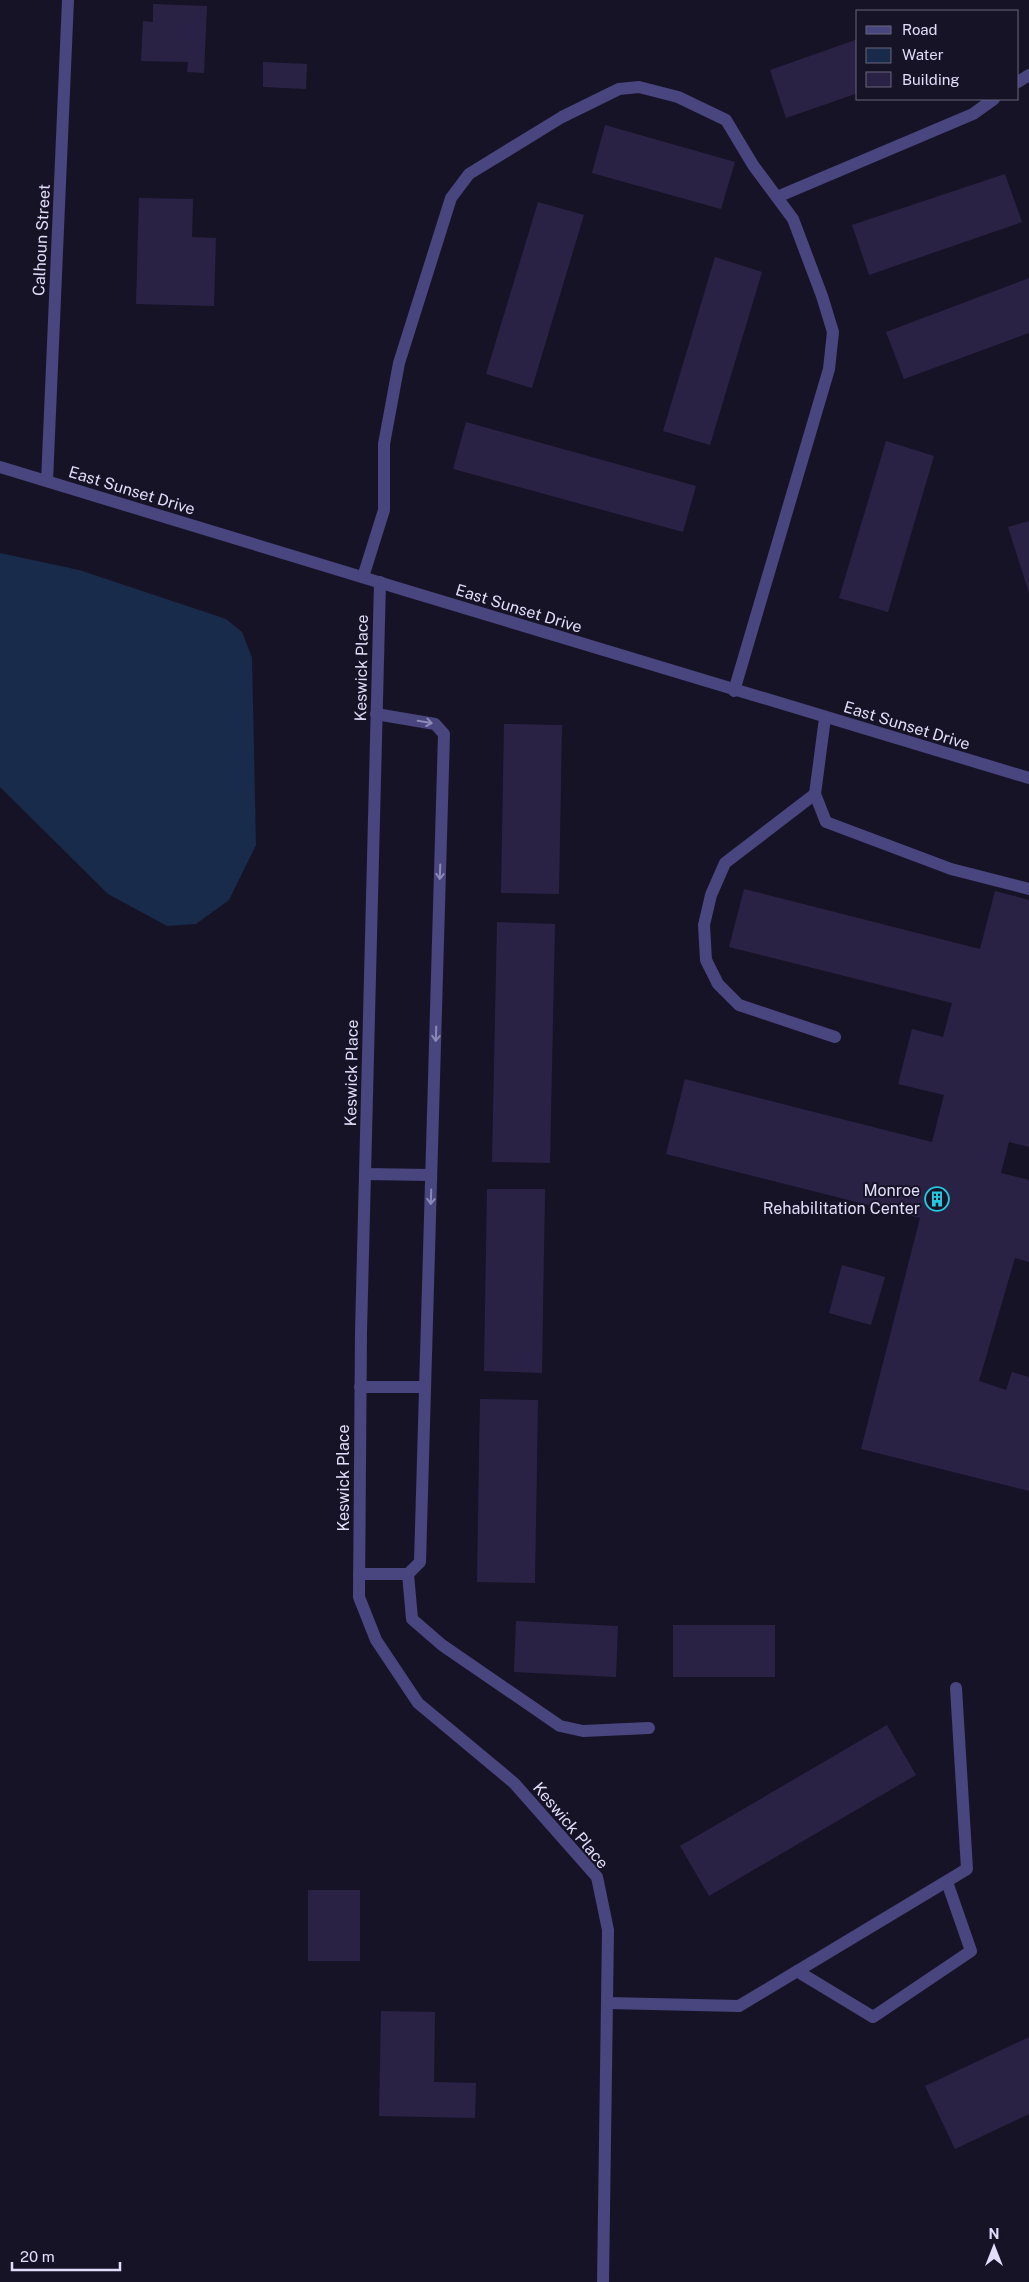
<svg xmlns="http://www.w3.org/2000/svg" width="1029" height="2282" font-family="'Public Sans',sans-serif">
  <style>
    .water { fill: #182b4a }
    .building { fill: #2a2245 }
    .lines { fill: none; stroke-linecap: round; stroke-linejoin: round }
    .minor { stroke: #48457f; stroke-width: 12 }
    .oneway { stroke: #8d89b6 }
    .labels { text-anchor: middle; stroke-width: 4; stroke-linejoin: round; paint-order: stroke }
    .street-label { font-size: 16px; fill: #e1ddfa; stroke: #171326 }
    .poi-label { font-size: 16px; fill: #e1ddfa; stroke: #171326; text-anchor: end }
  </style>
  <rect width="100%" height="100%" fill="#171326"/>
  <!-- water -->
  <polygon class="water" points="0,553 79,570 226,619 242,632 252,658 256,845 229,900 196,924 167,926 108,894 0,787"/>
  <!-- building -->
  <g class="building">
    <polygon points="153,4 207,6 204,73 187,72 188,62 141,61 143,21 153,22"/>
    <polygon points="858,39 858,93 786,118 770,70"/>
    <polygon points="263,62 307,64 306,89 263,87"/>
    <polygon points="605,125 735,162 721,209 592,173"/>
    <polygon points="1005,174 1022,222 869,275 852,225"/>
    <polygon points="139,198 193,199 192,237 216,238 214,306 136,304"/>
    <polygon points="538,202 584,215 532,388 486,374"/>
    <polygon points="715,257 762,272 710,445 663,431"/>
    <polygon points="1029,278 1029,333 904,379 886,332"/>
    <polygon points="466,422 696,486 683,532 453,469"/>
    <polygon points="886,441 934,456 888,612 839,598"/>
    <polygon points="1029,521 1029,593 1008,527"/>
    <polygon points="504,724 562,725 559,894 501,893"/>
    <polygon points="744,889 980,949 995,891 1029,900 1029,1147 1009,1142 1001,1173 1029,1180 1029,1262 1015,1258 979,1381 1006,1390 1012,1372 1029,1377 1029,1491 861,1449 920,1218 666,1154 685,1079 932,1142 944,1095 898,1084 912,1029 943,1037 952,1003 729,947"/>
    <polygon points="497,922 555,924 550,1163 492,1162"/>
    <polygon points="487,1189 545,1189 542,1373 484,1371"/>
    <polygon points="842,1265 885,1277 871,1325 829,1313"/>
    <polygon points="480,1399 538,1400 535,1583 477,1582"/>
    <polygon points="516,1621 618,1626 616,1677 514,1672"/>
    <rect x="673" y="1625" width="102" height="52"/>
    <polygon points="887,1725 916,1775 709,1896 680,1846"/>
    <rect x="308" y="1890" width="52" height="71"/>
    <polygon points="381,2011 435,2012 434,2082 476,2083 475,2118 379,2116"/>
    <polygon points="1029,2037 1029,2114 955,2149 925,2086"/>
  </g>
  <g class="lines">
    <!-- minor -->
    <g class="minor">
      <polyline points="1018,82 1029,75"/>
      <polyline points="777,197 973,114 994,99"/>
      <path d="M0 467C343 571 685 676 1029 778"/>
      <polyline points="47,481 68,0"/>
      <polyline points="363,577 384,510 384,444 399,363 451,198 469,174 562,117 619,89 639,87 678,97 726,120 753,165 793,219 822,296 833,332 829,369 734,691"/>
      <polyline points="380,582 361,1332 359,1597 376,1640 418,1703 514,1783 597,1877 608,1930 603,2282"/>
      <polyline points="825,718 815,794 826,822 951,869 1029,889"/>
      <polyline points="815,794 725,863 711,895 704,925 706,960 718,984 739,1005 835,1037"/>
      <polyline points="365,1174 431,1175"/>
      <polyline points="360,1387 425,1387"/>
      <polyline points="359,1574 408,1574 420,1562 444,734 435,724 376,714"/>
      <polyline points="408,1574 412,1619 442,1645 560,1726 583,1731 649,1728"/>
      <polyline points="797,1971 873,2017 971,1951 947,1882"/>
      <polyline points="608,2003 739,2006 967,1869 956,1688"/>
    </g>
  </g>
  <!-- one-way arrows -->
  <defs><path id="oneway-shaft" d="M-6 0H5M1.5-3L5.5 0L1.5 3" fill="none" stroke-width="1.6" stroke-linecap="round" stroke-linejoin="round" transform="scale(1.25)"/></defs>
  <g class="oneway">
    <use href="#oneway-shaft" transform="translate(425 722) rotate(9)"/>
    <use href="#oneway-shaft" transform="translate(440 872) rotate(92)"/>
    <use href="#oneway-shaft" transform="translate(436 1034) rotate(92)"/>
    <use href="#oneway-shaft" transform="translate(431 1197) rotate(92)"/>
  </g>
  <!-- icons -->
  <defs>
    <g id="building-ring" transform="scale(1.25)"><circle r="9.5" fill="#171326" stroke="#24c9e0" stroke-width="1.5"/><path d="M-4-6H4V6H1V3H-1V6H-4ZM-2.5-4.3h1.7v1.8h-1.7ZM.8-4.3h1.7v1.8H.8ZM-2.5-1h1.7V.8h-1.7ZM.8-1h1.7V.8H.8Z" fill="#24c9e0"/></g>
  </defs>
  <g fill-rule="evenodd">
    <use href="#building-ring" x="937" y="1199"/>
  </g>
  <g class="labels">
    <!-- street labels -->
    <g class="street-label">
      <text transform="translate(41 240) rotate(-87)" y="6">Calhoun Street</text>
      <text transform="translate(132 490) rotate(17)" y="6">East Sunset Drive</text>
      <text transform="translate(519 608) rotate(17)" y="6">East Sunset Drive</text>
      <text transform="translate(361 668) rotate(-89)" y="6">Keswick Place</text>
      <text transform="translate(907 725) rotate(17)" y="6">East Sunset Drive</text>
      <text transform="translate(351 1073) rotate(-89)" y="6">Keswick Place</text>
      <text transform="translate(343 1478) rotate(-90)" y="6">Keswick Place</text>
      <text transform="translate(571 1825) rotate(50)" y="6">Keswick Place</text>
    </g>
    <!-- poi labels -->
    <g class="poi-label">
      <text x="920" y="1196">Monroe<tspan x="920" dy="18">Rehabilitation Center</tspan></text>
    </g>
  </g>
  <!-- legend -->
  <rect x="856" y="10" width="162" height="90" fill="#171326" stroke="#68647b"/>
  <rect x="866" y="26" width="25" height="8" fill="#48457f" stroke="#68647b"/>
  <text x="902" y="35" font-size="15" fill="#e1ddfa">Road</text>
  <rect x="866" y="48" width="25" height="15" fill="#182b4a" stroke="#68647b"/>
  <text x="902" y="60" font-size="15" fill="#e1ddfa">Water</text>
  <rect x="866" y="72" width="25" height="15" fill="#2a2245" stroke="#68647b"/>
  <text x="902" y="85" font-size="15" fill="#e1ddfa">Building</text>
  <!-- north arrow -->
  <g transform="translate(994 2247)" stroke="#171326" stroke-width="4" paint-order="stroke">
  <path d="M0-4L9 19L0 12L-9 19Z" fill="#e1ddfa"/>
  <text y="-8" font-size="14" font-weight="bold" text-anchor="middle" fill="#e1ddfa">N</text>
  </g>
  <!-- scale -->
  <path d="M12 2262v8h108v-8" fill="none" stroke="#e1ddfa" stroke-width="2.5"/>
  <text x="20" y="2262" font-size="15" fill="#e1ddfa" stroke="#171326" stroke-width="4" paint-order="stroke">20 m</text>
</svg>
